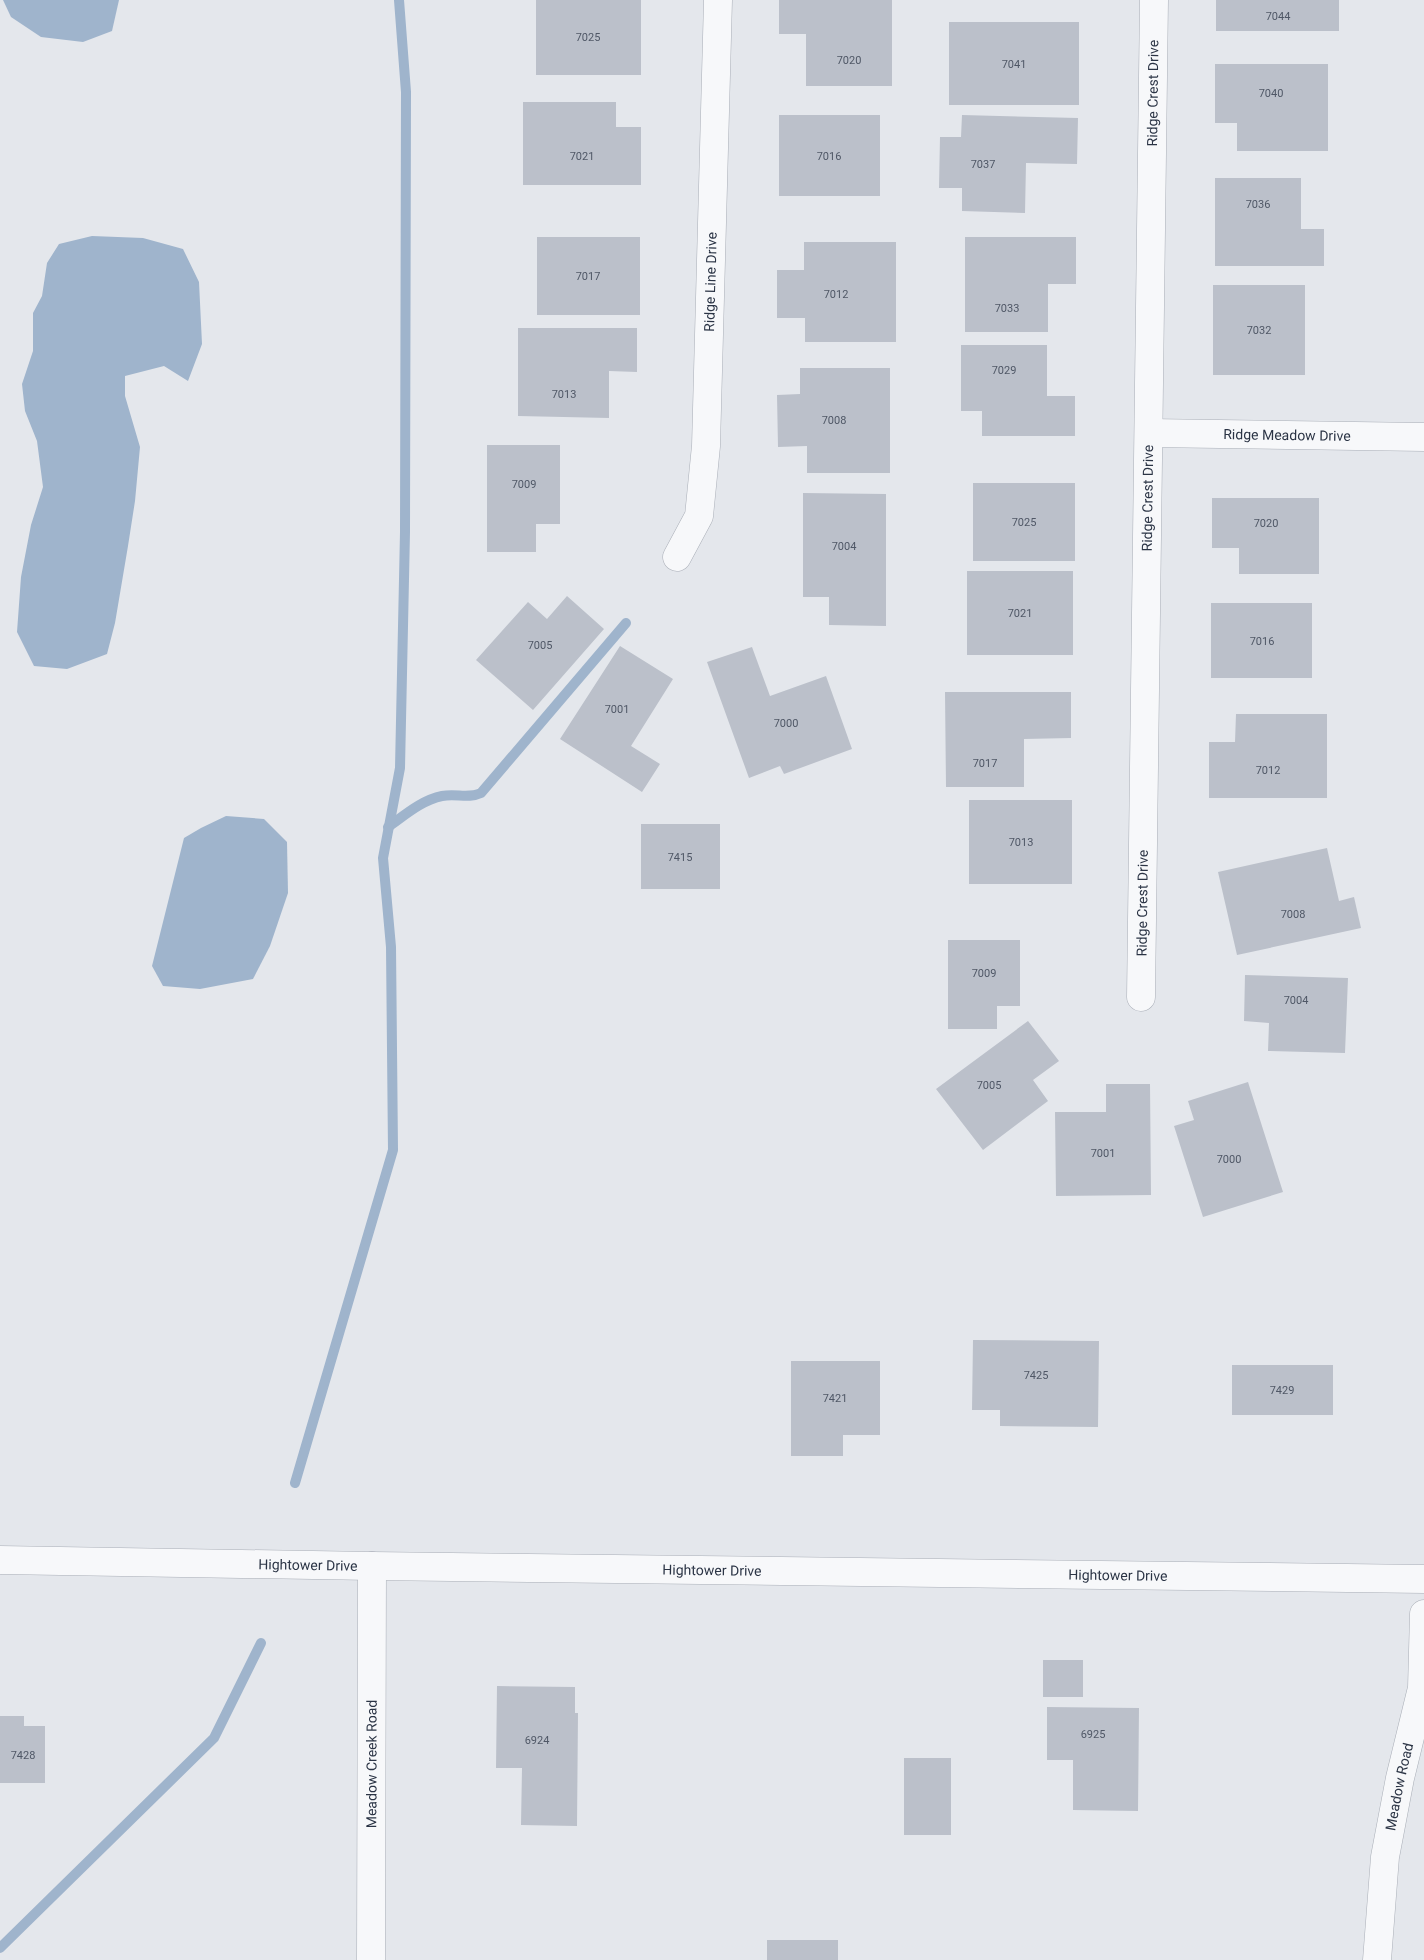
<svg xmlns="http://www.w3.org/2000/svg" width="1424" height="1960" font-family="Roboto,sans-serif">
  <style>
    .water { fill: #9fb4cc }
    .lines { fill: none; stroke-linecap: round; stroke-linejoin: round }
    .stream { stroke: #9fb4cc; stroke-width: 10 }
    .building { fill: #bbc0ca }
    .minor-casing { stroke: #a9aeb7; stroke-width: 29 }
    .minor { stroke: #f7f8fa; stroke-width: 28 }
    .labels { text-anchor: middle; stroke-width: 4.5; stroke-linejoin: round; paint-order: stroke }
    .number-label { font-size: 11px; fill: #4f5766 }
    .street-label { font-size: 14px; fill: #2b3445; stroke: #f4f6f9 }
  </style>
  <rect width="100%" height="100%" fill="#e4e7ec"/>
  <!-- water -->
  <g class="water">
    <polygon points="3,0 119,0 112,31 83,42 41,37 11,17"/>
    <polygon points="92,236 143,238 183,249 199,282 202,344 188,381 164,366 125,376 125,396 140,447 135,501 128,546 115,623 107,654 67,669 34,666 17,632 21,577 31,525 43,487 37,441 25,411 22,384 33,351 33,313 42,296 47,263 59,244"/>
    <polygon points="226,816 264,819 287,842 288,893 270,946 253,979 200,989 163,986 152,966 184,838 201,828"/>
  </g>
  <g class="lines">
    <!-- stream -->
    <g class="stream">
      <path d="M388 827C405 815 422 800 442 796 456 793 468 799 481 793L626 623"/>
      <polyline points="295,1483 393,1150 391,947 383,858 400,768 405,532 406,92 399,0"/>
      <polyline points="0,1948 214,1738 261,1643"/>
    </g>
  </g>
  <!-- building -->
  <g class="building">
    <rect x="536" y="0" width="105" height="75"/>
    <polygon points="779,0 892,0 892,86 806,86 806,34 779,34"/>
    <rect x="1216" y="0" width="123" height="31"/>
    <rect x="949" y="22" width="130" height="83"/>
    <polygon points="1215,64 1328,64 1328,151 1237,151 1237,123 1215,123"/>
    <polygon points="523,102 616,102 616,127 641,127 641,185 523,185"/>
    <rect x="779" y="115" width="101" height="81"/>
    <polygon points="962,115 1078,118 1077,164 1026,163 1025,213 962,211 962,188 939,188 940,137 961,137"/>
    <polygon points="1215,178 1301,178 1301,229 1324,229 1324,266 1215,266"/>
    <rect x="537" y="237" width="103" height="78"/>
    <polygon points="965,237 1076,237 1076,284 1048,284 1048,332 965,332"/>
    <polygon points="804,242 896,242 896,342 805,342 805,318 777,318 777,270 804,270"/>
    <rect x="1213" y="285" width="92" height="90"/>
    <polygon points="518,328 637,328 637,372 609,371 609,418 518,416"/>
    <polygon points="961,345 1047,345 1047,396 1075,396 1075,436 982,436 982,411 961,411"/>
    <polygon points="800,368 890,368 890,473 807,473 807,446 778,447 777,395 800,394"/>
    <polygon points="487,445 560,445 560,524 536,524 536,552 487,552"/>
    <rect x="973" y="483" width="102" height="78"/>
    <polygon points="803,493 886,494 886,626 829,625 829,597 803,597"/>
    <polygon points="1212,498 1319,498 1319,574 1239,574 1239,548 1212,548"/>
    <rect x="967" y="571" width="106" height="84"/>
    <polygon points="567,596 604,629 533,710 476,660 528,602 547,619"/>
    <rect x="1211" y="603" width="101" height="75"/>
    <polygon points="620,646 673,679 631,746 660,764 642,792 560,739"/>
    <polygon points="752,647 770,696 826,676 852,749 784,774 780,766 749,778 707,662"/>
    <polygon points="945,692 1071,692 1071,738 1024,739 1024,787 946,787"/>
    <polygon points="1236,714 1327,714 1327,798 1209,798 1209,742 1235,742"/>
    <rect x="969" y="800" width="103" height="84"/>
    <rect x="641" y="824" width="79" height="65"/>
    <polygon points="1327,848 1339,901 1354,897 1361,928 1237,955 1218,872"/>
    <polygon points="948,940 1020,940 1020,1006 997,1006 997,1029 948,1029"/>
    <polygon points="1245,975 1348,978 1345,1053 1268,1051 1269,1023 1244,1021"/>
    <polygon points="1028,1021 1059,1061 1033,1080 1048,1101 983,1150 936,1089"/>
    <polygon points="1248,1082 1283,1192 1203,1217 1174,1126 1194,1120 1188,1101"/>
    <polygon points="1106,1084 1150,1084 1151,1195 1056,1196 1055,1112 1106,1112"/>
    <polygon points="973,1340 1099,1341 1098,1427 1000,1426 1000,1410 972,1410"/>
    <polygon points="791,1361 880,1361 880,1435 843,1435 843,1456 791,1456"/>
    <rect x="1232" y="1365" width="101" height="50"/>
    <rect x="1043" y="1660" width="40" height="37"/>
    <polygon points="497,1686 575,1687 575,1713 578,1713 577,1826 521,1825 522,1768 496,1768"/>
    <polygon points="1047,1707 1139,1708 1138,1811 1073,1810 1073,1760 1047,1760"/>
    <polygon points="0,1716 24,1716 24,1726 45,1726 45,1783 0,1783"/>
    <rect x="904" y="1758" width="47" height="77"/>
    <rect x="767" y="1940" width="71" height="20"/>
  </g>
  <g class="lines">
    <!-- minor casing -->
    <g class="minor-casing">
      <g id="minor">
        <path id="s1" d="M1149 433 1424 437"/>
        <path id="s2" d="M677 557 699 516 706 446 718 0"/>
        <path id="s3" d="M1141 997 1154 0"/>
        <path id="s4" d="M0 1560 372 1566 1424 1579"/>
        <path id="s5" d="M371 1960 372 1566"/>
        <path id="s6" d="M1377 1960 1385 1857 1400 1778 1422 1688 1424 1614"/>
      </g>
    </g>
    <!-- minor -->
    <use href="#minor" class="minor"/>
  </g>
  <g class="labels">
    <!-- number labels -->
    <g class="number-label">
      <text x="1278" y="20">7044</text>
      <text x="588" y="41">7025</text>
      <text x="849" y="64">7020</text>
      <text x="1014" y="68">7041</text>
      <text x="1271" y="97">7040</text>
      <text x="582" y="160">7021</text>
      <text x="829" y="160">7016</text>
      <text x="983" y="168">7037</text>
      <text x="1258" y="208">7036</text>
      <text x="588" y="280">7017</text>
      <text x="836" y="298">7012</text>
      <text x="1007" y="312">7033</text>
      <text x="1259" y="334">7032</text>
      <text x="1004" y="374">7029</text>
      <text x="564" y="398">7013</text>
      <text x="834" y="424">7008</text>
      <text x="524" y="488">7009</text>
      <text x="1024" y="526">7025</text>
      <text x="1266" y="527">7020</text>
      <text x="844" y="550">7004</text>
      <text x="1020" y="617">7021</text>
      <text x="1262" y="645">7016</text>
      <text x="540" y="649">7005</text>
      <text x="617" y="713">7001</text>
      <text x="786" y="727">7000</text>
      <text x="985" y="767">7017</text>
      <text x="1268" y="774">7012</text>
      <text x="1021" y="846">7013</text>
      <text x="680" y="861">7415</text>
      <text x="1293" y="918">7008</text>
      <text x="984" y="977">7009</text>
      <text x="1296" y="1004">7004</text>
      <text x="989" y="1089">7005</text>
      <text x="1103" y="1157">7001</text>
      <text x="1229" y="1163">7000</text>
      <text x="1036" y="1379">7425</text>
      <text x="1282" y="1394">7429</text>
      <text x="835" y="1402">7421</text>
      <text x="1093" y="1738">6925</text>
      <text x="537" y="1744">6924</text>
      <text x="23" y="1759">7428</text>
    </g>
    <!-- street labels -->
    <g class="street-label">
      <text dy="5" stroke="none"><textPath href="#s3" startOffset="904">Ridge Crest Drive</textPath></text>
      <text dy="5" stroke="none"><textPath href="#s2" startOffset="281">Ridge Line Drive</textPath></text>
      <text dy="5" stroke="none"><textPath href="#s1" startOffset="138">Ridge Meadow Drive</textPath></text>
      <text dy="5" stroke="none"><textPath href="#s3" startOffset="499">Ridge Crest Drive</textPath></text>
      <text dy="5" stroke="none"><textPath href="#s3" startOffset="94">Ridge Crest Drive</textPath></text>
      <text dy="5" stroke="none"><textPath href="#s4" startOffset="308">Hightower Drive</textPath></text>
      <text dy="5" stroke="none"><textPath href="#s4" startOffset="712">Hightower Drive</textPath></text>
      <text dy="5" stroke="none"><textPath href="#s4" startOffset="1118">Hightower Drive</textPath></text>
      <text dy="5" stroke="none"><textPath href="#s5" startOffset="196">Meadow Creek Road</textPath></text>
      <text dy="5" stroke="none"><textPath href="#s6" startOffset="175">Meadow Road</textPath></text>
    </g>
  </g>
</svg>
